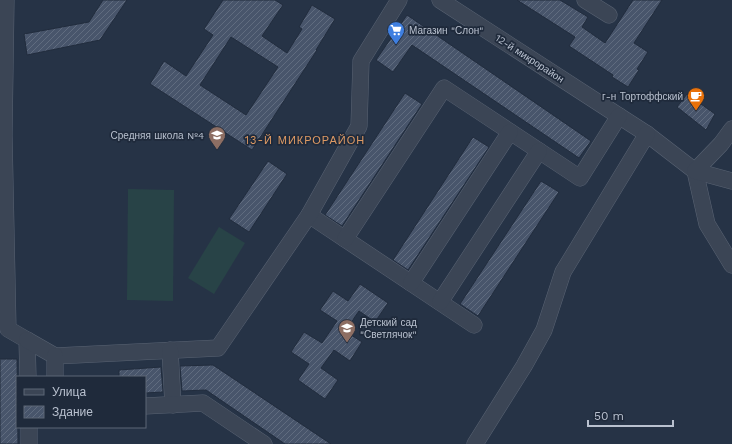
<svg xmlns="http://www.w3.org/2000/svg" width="732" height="444" font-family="'Work Sans',sans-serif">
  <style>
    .pitch { fill: #284347 }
    .building { fill: url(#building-hatch); stroke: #212c3d; fill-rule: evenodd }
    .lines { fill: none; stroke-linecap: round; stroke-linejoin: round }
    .minor-casing { stroke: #596373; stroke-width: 17 }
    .minor { stroke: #3b4555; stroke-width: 16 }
    .labels { text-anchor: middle; stroke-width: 3.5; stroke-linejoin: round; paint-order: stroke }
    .poi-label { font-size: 10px; fill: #b9c1cf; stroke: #1f2a3b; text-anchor: start }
    .street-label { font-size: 10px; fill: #b9c1cf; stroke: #1f2a3b }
    .neighbourhood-label { font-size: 11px; letter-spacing: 1px; fill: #de9a64; stroke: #1f2a3b }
  </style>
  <defs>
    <pattern id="building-hatch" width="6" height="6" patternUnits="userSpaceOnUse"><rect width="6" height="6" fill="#48556b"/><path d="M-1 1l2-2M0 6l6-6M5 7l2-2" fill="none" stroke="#606c7f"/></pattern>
  </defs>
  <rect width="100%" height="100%" fill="#263346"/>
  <!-- pitch -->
  <g class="pitch">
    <polygon points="128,189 174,190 173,301 127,300"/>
    <polygon points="219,227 245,243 214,294 188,278"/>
  </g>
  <!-- building -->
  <g class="building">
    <polygon points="103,0 127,0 100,40 27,55 24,34 89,22"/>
    <path d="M223 0H275L283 5 262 36 287 53 302 29 299 27 312 5 335 19 316 50H317L252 150 150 84 164 61 186 76 213 35 204 29ZM231 37 278 67 246 115 200 85Z"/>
    <polygon points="517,0 560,0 588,17 582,27 605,43 633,0 662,0 634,43 648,52 637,69 639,70 628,87 612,77 613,75 569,46 575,37"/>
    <polygon points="407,15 591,141 579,158 412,45 393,72 376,60"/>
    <polygon points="405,93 422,104 342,226 325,215"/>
    <polygon points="687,94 715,114 706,130 677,107"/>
    <polygon points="473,137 489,147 408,270 393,260"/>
    <polygon points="268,161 287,174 249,232 229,219"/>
    <polygon points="541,181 559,192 478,316 460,304"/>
    <polygon points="360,284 388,303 375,322 359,311 345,331 362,342 350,361 334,350 321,368 338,380 325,399 298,380 309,364 291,352 304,332 322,343 337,321 320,310 333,291 348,301"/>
    <polygon points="0,359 17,359 18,444 0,444"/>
    <polygon points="213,365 237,381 331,444 285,444 206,390 182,391 180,366"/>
    <polygon points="161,367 163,392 145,393 145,377 119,377 119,370"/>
  </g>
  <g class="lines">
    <!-- minor casing -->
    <g class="minor-casing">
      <g id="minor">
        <polyline points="6,0 4,135 8,329 27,340 28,377"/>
        <polyline points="440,0 619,116 647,134 695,171 707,224 732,265"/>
        <polyline points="585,0 609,15"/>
        <polyline points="732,129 721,144 695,171 732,181"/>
        <polyline points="309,215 474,325"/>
        <polyline points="345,239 444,88 580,178 619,116"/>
        <polyline points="411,283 510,132"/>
        <polyline points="440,302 539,151"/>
        <polyline points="27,340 55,356 218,348 309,215 359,126 361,61 399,0"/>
        <polyline points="170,350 173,405"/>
        <polyline points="55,356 55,377"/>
        <polyline points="145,406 203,403 264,444"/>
        <polyline points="29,427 29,444"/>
        <polyline points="475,444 524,366 544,330 563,272 647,134"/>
      </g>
    </g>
    <!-- minor -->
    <use href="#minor" class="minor"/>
  </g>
  <!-- icons -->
  <defs>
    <g id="supermarket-pin" transform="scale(0.9)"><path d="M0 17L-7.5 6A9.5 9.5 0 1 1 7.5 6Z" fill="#3f7fe0" stroke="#1f2a3b"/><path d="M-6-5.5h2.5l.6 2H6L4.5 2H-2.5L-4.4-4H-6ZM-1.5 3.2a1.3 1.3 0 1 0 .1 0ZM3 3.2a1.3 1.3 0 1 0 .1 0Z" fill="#fff"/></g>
    <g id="cafe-pin" transform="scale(0.9)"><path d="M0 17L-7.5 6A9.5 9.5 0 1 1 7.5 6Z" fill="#e8710a" stroke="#1f2a3b"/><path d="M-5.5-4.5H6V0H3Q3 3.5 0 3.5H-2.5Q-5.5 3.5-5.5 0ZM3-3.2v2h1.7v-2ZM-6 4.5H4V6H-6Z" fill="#fff"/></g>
    <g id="school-pin" transform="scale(0.9)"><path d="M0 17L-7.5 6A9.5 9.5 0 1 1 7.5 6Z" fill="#8d6e63" stroke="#1f2a3b"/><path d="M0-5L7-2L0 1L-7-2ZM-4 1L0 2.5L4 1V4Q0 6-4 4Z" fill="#fff"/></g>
  </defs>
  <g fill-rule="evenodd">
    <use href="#supermarket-pin" x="396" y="30"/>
    <use href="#cafe-pin" x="696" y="96"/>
    <use href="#school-pin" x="217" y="135"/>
    <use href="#school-pin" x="347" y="328"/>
  </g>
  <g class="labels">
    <!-- poi labels -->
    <g class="poi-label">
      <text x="409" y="34">Магазин "Слон"</text>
      <text x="683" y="100" text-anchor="end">г-н Тортоффский</text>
      <text x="204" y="139" text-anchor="end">Средняя школа №4</text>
      <text x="360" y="326">Детский сад<tspan x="360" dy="12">"Светлячок"</tspan></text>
    </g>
    <!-- street labels -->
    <g class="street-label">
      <text transform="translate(530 58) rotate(33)" y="4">12-й микрорайон</text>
    </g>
    <!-- neighbourhood labels -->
    <g class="neighbourhood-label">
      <text x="305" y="144">13-Й МИКРОРАЙОН</text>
    </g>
  </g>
  <!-- legend -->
  <rect x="16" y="376" width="130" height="52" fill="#1f2a3b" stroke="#5d6676"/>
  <rect x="24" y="389" width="20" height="6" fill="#3b4555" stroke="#5d6676"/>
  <text x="52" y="396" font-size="12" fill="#b9c1cf">Улица</text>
  <rect x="24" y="406" width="20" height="12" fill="url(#building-hatch)" stroke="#5d6676"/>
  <text x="52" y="416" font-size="12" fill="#b9c1cf">Здание</text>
  <!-- scale -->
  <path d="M588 420v6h85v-6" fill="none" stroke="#b9c1cf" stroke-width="2"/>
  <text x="594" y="420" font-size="12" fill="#b9c1cf" stroke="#1f2a3b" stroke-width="3" paint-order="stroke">50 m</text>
</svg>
